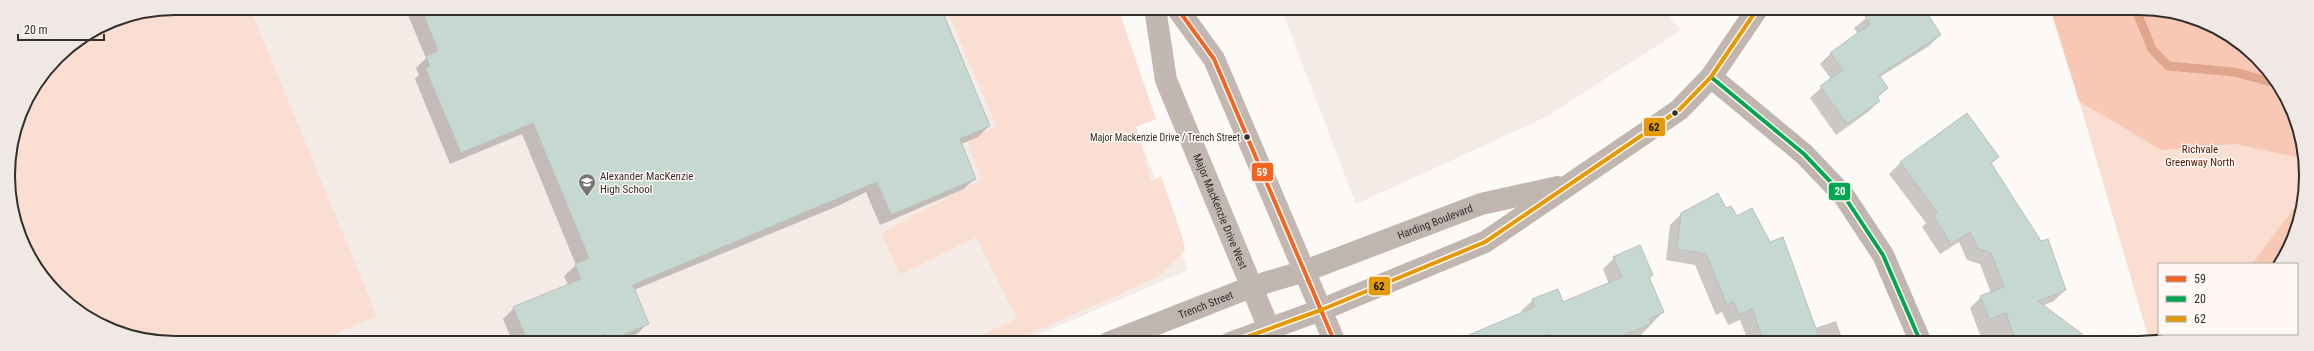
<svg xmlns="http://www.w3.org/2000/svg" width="2314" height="351" font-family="'Roboto Condensed',sans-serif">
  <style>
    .built { fill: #f4eae6 }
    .green { fill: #faded2 }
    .forest { fill: #f8c8b4 }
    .shadow { fill: #0003 }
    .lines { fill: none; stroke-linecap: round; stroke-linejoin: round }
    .stream { stroke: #dfa68d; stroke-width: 9 }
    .building { fill: #c5d8d1; stroke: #bdbdbc }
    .minor { stroke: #c1b5b0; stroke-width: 22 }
    .major { stroke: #c2b7b1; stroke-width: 22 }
    .bus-1-casing { stroke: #fff8f5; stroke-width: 7 }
    .bus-2-casing { stroke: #fff8f5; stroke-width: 7 }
    .bus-3-casing { stroke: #fff8f5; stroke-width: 7 }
    .bus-1 { stroke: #f26522; stroke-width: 4 }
    .bus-2 { stroke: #00a651; stroke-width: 4 }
    .bus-3 { stroke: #e39a05; stroke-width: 4 }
    .bus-dot { fill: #312f2e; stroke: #fff8f5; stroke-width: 1.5 }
    .labels { text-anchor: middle; stroke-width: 3; stroke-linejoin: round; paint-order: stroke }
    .bus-label { font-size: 10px; fill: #312f2e; stroke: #fff8f5; text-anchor: end }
    .park-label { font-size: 11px; fill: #532007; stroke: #fff8f5 }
    .poi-label { font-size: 11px; fill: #312f2e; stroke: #fff8f5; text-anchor: start }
    .street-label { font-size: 11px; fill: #312f2e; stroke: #fff8f5 }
    .rim { fill: none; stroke: #312f2e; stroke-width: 2 }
    .line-badge { stroke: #fff8f5; stroke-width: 1.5 }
    .badge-label { font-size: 11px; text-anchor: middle; font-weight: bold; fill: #fff }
    .pale-badge-label { font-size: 11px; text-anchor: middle; font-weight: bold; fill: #111 }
  </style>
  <rect width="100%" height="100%" fill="#fdf9f7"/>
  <!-- built -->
  <g class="built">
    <polygon points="176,8 1093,8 1188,270 1019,343 164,343 102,326 50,286 17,230 8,165 21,111 57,57 112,21"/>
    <polygon points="1281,8 1663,8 1681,30 1546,117 1356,204"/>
  </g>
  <!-- green -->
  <g class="green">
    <polygon points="176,8 250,8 377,316 314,343 164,343 102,326 50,286 17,228 8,165 21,111 57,57 112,21"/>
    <polygon points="946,8 1118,8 1156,119 1136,127 1151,181 1161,176 1182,236 1185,250 1160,276 1009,343 964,343 1017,319 976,237 900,275 881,233 981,180 968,142 996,125"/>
    <polygon points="2052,8 2150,8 2213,25 2265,65 2297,122 2306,187 2289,249 2278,264 2159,264 2159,334 2182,334 2150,343"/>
  </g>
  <!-- forest -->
  <g class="forest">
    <polygon points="2050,8 2150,8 2213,25 2265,65 2297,122 2304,177 2296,157 2235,144 2161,150 2079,101"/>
    <polygon points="2303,196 2289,249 2278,264 2252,264"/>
  </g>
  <!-- shadow -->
  <g class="shadow">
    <polygon points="405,8 941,8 989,126 978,137 961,144 975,178 964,189 880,225 866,192 838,206 634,290 648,323 637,334 617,343 513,343 503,319 514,308 568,285 564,276 576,265 522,134 450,164 415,79 419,75 416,68 426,58"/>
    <polygon points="1337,8 1352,8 1339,13"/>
    <polygon points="1873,8 1923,8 1940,35 1929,46 1880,77 1887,88 1877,98 1879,101 1868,112 1836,135 1810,98 1831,79 1820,64 1831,53 1858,34 1854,28 1875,11"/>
    <polygon points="1966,114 1998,157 1991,164 2065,290 2054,301 2042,306 2082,343 1983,343 1970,308 1981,297 1991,293 1980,264 1967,260 1959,242 1940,254 1922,227 1926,223 1889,174 1900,163"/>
    <polygon points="1726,210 1736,217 1815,328 1836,321 1844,343 1749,343 1740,320 1728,325 1722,312 1716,315 1695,265 1666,260 1670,225 1682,213"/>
    <polygon points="1614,258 1652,275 1648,279 1663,312 1640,336 1626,343 1479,343 1522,314 1521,311 1533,300 1563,304 1609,284 1603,269"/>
  </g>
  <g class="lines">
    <!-- stream -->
    <polyline class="stream" points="2135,8 2152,49 2168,66 2234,72 2275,83"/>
  </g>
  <!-- building -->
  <g class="building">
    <polygon points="421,8 941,8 990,126 960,139 976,179 891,215 877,182 633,285 649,324 607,342 604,334 583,343 528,343 513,307 581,279 575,264 589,258 533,123 461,153 425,68 430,66 426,56 438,51"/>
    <polygon points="1877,8 1924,8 1941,35 1879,75 1888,88 1877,97 1880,101 1847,124 1820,86 1843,70 1830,53 1870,24 1865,16"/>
    <polygon points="1967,113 1999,157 1991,163 2041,241 2048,239 2066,290 2038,301 2094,343 2016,343 2006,313 1989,319 1980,296 2004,287 1991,253 1978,249 1970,232 1951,244 1933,215 1937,212 1900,162"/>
    <polygon points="1718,193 1726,208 1731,206 1737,216 1752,208 1770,242 1783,237 1821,343 1764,343 1752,309 1739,315 1734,302 1727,305 1706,254 1677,249 1681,213"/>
    <polygon points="1640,245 1653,275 1649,277 1664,312 1649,319 1651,324 1605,343 1554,343 1550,334 1527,343 1450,343 1535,307 1532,299 1558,289 1563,302 1622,277 1613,257"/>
  </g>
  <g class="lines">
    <!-- minor -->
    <g class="minor">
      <polyline points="1711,77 1804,154 1844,196 1883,255 1921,343"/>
      <path id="s1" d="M1108 343 1251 287 1305 271 1481 204 1558 187"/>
      <polyline points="1230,343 1321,310 1485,242 1679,110 1711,77 1758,8"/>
    </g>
    <!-- major -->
    <g class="major">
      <path id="s2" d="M1155 8 1166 80 1275 343"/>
      <polyline points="1177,8 1214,59 1335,343"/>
    </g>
    <!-- bus-1 casing -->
    <g class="bus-1-casing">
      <polyline id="bus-1" points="1177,8 1214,59 1335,343"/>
    </g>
    <!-- bus-2 casing -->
    <g class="bus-2-casing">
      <polyline id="bus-2" points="1711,77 1804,154 1844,196 1883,255 1921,343"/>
    </g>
    <!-- bus-3 casing -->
    <g class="bus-3-casing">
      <polyline id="bus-3" points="1230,343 1321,310 1485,242 1679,110 1711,77 1758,8"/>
    </g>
    <!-- bus-1 -->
    <use href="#bus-1" class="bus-1"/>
    <!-- bus-2 -->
    <use href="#bus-2" class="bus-2"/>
    <!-- bus-3 -->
    <use href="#bus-3" class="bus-3"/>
  </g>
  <!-- icons -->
  <defs>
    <g id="school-pin" transform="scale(0.9)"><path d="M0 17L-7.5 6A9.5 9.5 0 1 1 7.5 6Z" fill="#787674" stroke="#fff8f5"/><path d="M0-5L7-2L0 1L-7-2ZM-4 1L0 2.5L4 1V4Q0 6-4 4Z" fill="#fff"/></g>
  </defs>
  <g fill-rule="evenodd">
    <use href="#school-pin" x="587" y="182"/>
  </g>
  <!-- markers -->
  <g class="bus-dot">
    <circle cx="1675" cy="113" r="3.5"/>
    <circle cx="1247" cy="137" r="3.5"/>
  </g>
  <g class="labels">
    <!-- bus labels -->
    <g class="bus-label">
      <text x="1240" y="141">Major Mackenzie Drive / Trench Street</text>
    </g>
    <!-- park labels -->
    <g class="park-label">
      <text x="2200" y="153">Richvale<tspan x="2200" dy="13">Greenway North</tspan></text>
    </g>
    <!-- poi labels -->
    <g class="poi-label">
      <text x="600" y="180">Alexander MacKenzie<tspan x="600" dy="13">High School</tspan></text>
    </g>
    <!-- street labels -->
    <g class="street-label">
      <text dy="4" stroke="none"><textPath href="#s2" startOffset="215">Major MacKenzie Drive West</textPath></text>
      <text dy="4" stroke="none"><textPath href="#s1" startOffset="349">Harding Boulevard</textPath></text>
      <text dy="4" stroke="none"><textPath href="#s1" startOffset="105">Trench Street</textPath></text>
    </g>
  </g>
  <!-- crop -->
  <path d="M0 0H2314V351H0ZM175 15H2139A160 160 0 0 1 2299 175V176A160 160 0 0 1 2139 336H175A160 160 0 0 1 15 176V175A160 160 0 0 1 175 15Z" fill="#efe8e5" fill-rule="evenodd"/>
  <path class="rim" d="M175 15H2139A160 160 0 0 1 2299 175V176A160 160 0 0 1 2139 336H175A160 160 0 0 1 15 176V175A160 160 0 0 1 175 15Z"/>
  <g class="line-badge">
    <rect x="1643" y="117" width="23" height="20" rx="4" fill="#e39a05"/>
    <rect x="1251" y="162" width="23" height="20" rx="4" fill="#f26522"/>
    <rect x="1828" y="182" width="23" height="19" rx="4" fill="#00a651"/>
    <rect x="1368" y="276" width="23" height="20" rx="4" fill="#e39a05"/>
  </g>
  <g class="badge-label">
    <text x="1262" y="176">59</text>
    <text x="1840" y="195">20</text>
  </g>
  <g class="pale-badge-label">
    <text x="1654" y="131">62</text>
    <text x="1379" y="290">62</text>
  </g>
  <!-- legend -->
  <rect x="2158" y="263" width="140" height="72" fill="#fff8f5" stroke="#ada8a5"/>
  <rect x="2166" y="276" width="20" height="6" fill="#f26522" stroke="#ada8a5"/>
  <text x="2194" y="283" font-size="12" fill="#312f2e">59</text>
  <rect x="2166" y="296" width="20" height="6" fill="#00a651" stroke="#ada8a5"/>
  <text x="2194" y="303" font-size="12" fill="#312f2e">20</text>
  <rect x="2166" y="316" width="20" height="6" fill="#e39a05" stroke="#ada8a5"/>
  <text x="2194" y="323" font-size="12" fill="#312f2e">62</text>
  <!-- scale -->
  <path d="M18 34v6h86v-6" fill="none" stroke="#312f2e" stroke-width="2"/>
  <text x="24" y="34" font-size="12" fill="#312f2e" stroke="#fff8f5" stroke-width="3" paint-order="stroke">20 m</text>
</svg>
